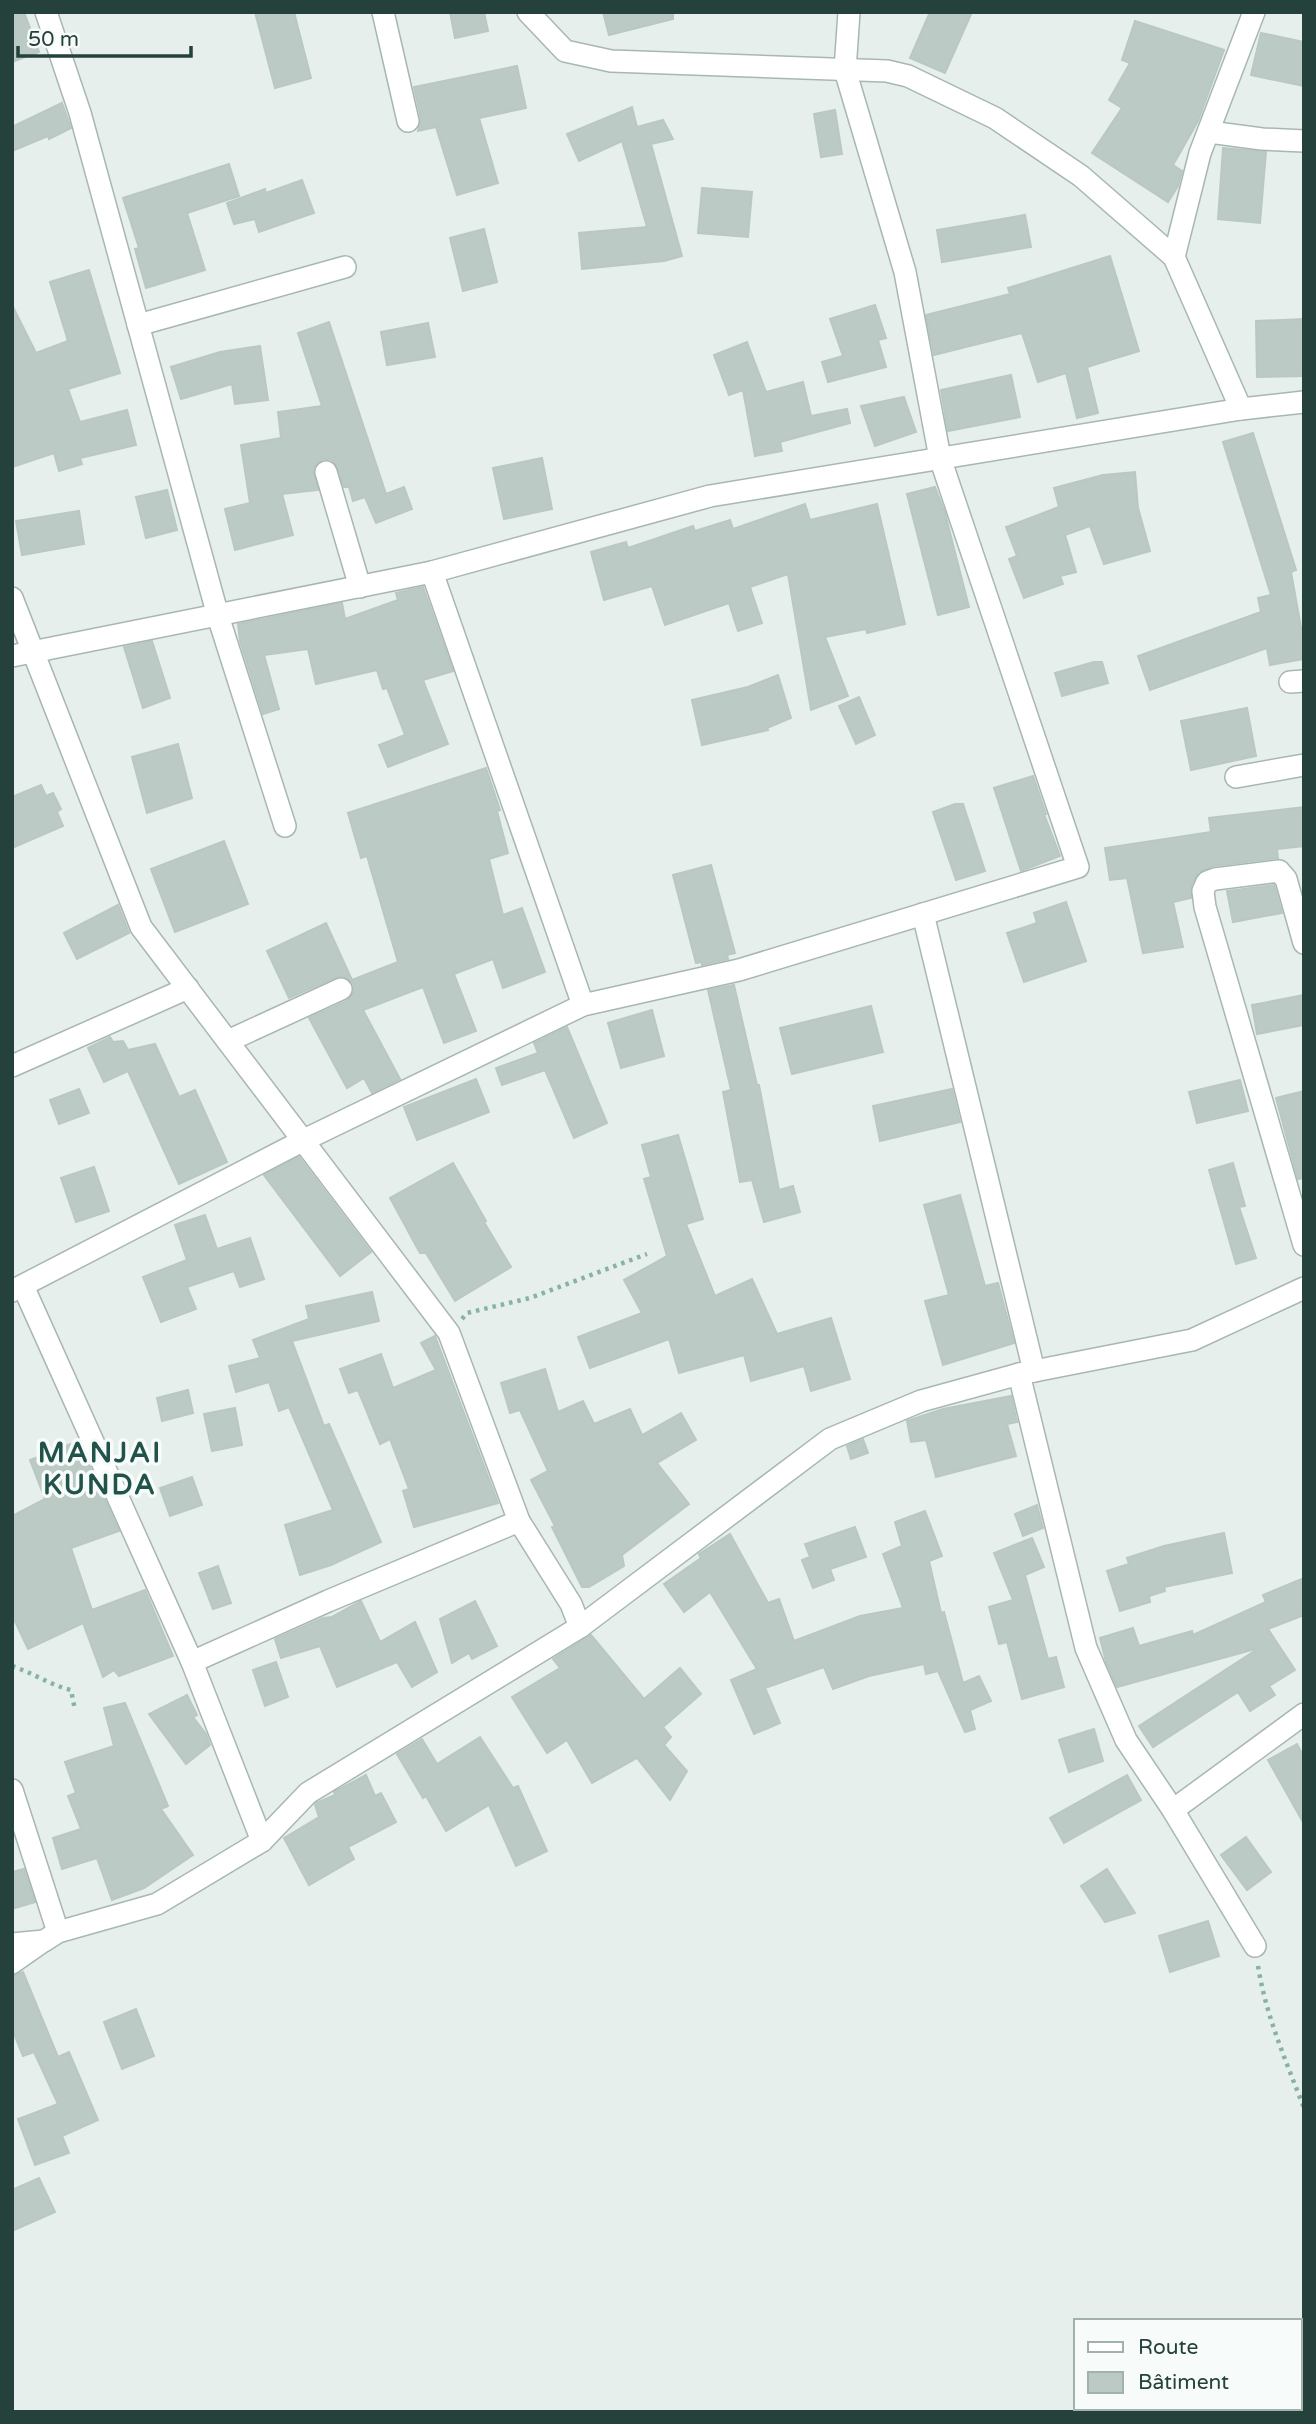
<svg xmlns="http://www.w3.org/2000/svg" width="1316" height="2424" font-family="'Varela Round',sans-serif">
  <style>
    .building { fill: #bbcac5; stroke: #b9c8c3; stroke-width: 2 }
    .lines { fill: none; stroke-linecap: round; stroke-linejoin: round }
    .minor-casing { stroke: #a8b7b4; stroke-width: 24 }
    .path { stroke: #87b2a8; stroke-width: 4.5; stroke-dasharray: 3.5 5; stroke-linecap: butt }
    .minor { stroke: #fff; stroke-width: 21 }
    .labels { text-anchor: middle; stroke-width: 7; stroke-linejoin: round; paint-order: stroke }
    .district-label { font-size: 28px; font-weight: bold; letter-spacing: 2px; fill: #21534b; stroke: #f7fbf9 }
  </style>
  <rect width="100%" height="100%" fill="#e6efec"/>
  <!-- building -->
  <g class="building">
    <polygon points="12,12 24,12 39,52 12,62"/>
    <polygon points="255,12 294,12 311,78 275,88"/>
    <polygon points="450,12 484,12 488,31 455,38"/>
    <polygon points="603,12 673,12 673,19 609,35"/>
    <polygon points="930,12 972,12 945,73 910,58"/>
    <polygon points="1135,21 1224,50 1198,121 1173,165 1182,171 1178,186 1168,202 1092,153 1122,108 1109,100 1130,63 1122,60"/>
    <polygon points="1261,33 1304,42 1304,86 1251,75"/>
    <polygon points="517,66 526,108 479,118 498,183 457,195 436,127 418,131 421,119 414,87"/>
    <polygon points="62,103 71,128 49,139 48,136 12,151 12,127"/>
    <polygon points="632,107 637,127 663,120 673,139 651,144 682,256 664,261 582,269 579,233 647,227 622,141 579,161 567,134"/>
    <polygon points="835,110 842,154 821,157 814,114"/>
    <polygon points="1223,148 1266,152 1260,223 1218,219"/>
    <polygon points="229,164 239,196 187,213 205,270 146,288 135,249 139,248 123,198"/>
    <polygon points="302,180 314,213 259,232 255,219 234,224 227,203 265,189 266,193"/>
    <polygon points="702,188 752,192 748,237 698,233"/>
    <polygon points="1025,215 1031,247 942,262 937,230"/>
    <polygon points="484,229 497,282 463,291 450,238"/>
    <polygon points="1110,256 1139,351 1087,367 1098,413 1077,418 1066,373 1038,382 1022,333 934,355 926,315 1010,294 1008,288"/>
    <polygon points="89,270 120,373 68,389 80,422 127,410 136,445 80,458 82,464 59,471 54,453 12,467 12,305 36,353 68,341 50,282"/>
    <polygon points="875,305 886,338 878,340 886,367 828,382 822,362 843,356 830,319"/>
    <polygon points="1304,319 1304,376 1257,377 1256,321"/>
    <polygon points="329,322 386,494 404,487 412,509 376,523 365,497 353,501 349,487 344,487 335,463 330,459 323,459 317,463 313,470 318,490 282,494 293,535 235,550 225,509 250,503 241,445 281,438 278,412 322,406 298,333"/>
    <polygon points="428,323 435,357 387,365 381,332"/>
    <polygon points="747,342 766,392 803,382 811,416 847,409 850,423 780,442 782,451 755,456 743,390 729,395 714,355"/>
    <polygon points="260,346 268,400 235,404 232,384 181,399 171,367 220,352"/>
    <polygon points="1011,375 1020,417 948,431 941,390"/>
    <polygon points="904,397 916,432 875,446 861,406"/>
    <polygon points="1253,433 1296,570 1291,572 1304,644 1304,659 1270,665 1267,648 1150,690 1138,656 1261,612 1258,598 1271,595 1223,442"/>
    <polygon points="542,458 552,509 504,519 493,468"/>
    <polygon points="1135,472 1138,508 1150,551 1104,564 1090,526 1065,535 1076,572 1060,576 1063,584 1024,598 1009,559 1017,556 1006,527 1059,507 1054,488 1103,475"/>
    <polygon points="935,487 945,513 969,607 938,615 907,494"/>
    <polygon points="167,490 177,530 146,538 136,497"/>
    <polygon points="805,504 810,520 877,504 905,624 867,633 866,629 825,637 848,696 811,710 788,574 750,587 762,623 738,631 729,603 665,625 652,586 604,600 591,552 626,542 628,548 693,526 695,531 730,520 733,529"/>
    <polygon points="79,511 84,544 22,555 16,521"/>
    <polygon points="423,587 453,671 423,680 448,744 388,767 379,745 405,735 387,688 383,689 377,670 316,684 308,649 264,655 279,709 263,714 240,641 238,624 342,603 345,619 398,600 396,593"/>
    <polygon points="152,641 170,698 143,708 124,647"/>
    <polygon points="1094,662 1102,662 1108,683 1062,696 1055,673"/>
    <polygon points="778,675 791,718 767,728 768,730 702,745 692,700 748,687"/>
    <polygon points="859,697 875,735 856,744 839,706"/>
    <polygon points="1247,708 1256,756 1191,770 1181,721"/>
    <polygon points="178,744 192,798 147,813 132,757"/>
    <polygon points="486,768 500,810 497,811 508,853 489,859 503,915 522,908 545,972 503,988 493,959 454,974 476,1031 444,1043 423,987 363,1010 400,1079 372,1093 364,1078 347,1088 309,1018 347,1001 354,991 353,983 343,976 336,977 289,998 267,951 326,923 352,980 398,962 367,856 361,858 348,813"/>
    <polygon points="1033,776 1046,814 1044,814 1060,856 1021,871 994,788"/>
    <polygon points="41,785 46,796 53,793 61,809 57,812 63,826 12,848 12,797"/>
    <polygon points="955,804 963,804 985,871 956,880 933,812"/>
    <polygon points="1304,807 1304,846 1277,849 1278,858 1213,866 1198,872 1191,886 1191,898 1173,902 1183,947 1143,953 1127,878 1110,880 1105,848 1211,832 1209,818"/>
    <polygon points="224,841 248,904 175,932 151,869"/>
    <polygon points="711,865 735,953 727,955 728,959 702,965 702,962 696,963 673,875"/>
    <polygon points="1274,885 1282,913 1233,922 1227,891"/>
    <polygon points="1066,902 1086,961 1024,982 1007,933 1037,923 1034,913"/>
    <polygon points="118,905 129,933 77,959 64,933"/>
    <polygon points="734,985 757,1085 759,1085 779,1190 793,1186 800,1212 764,1222 752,1180 740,1182 723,1092 731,1090 708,990"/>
    <polygon points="1304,995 1304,1025 1257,1034 1252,1005"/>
    <polygon points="871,1006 883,1052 792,1074 780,1028"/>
    <polygon points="652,1010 664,1056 621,1068 608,1023"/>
    <polygon points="567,1027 607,1123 574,1138 545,1070 502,1085 496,1068 538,1053 534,1043"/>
    <polygon points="110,1037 113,1042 123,1041 128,1050 155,1044 179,1097 195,1090 227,1162 179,1184 128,1071 104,1082 88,1048"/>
    <polygon points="476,1079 489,1112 417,1140 404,1107"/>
    <polygon points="1240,1080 1248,1111 1197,1123 1189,1092"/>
    <polygon points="79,1089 89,1113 59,1124 50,1100"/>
    <polygon points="952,1089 960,1122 880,1141 873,1106"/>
    <polygon points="1304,1091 1304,1178 1298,1179 1276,1098"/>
    <polygon points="678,1135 703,1219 686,1224 715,1296 752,1279 777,1334 831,1318 850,1379 811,1391 804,1366 751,1381 744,1355 679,1373 669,1339 590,1368 578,1337 642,1313 624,1280 667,1256 644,1179 651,1177 642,1145"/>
    <polygon points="299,1157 371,1252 340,1276 264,1175"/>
    <polygon points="453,1163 486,1221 484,1222 511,1267 455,1301 426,1253 420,1253 390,1198"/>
    <polygon points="1233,1163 1245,1206 1239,1207 1256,1258 1236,1264 1209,1170"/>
    <polygon points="94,1167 109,1211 76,1222 61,1178"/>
    <polygon points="960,1195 985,1286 998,1283 1014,1343 943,1365 925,1301 949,1295 924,1205"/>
    <polygon points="205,1215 217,1249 250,1238 264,1279 240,1287 234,1271 187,1287 196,1309 161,1322 143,1277 187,1260 175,1225"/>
    <polygon points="372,1292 379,1321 292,1341 324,1426 329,1424 381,1542 331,1565 300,1575 285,1525 333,1510 289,1407 279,1411 269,1382 236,1392 229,1366 260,1358 253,1340 309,1319 306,1306"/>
    <polygon points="435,1336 498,1503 414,1527 403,1491 409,1489 390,1439 380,1444 358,1390 349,1393 340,1369 381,1354 393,1388 436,1370 421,1343"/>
    <polygon points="545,1369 558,1412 583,1401 594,1424 630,1409 642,1435 681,1413 696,1440 657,1463 689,1504 622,1555 624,1566 589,1587 582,1587 552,1527 555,1526 531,1480 548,1471 520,1410 510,1413 501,1383"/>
    <polygon points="188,1390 193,1413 162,1421 157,1398"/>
    <polygon points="1011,1396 1017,1422 1007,1424 1016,1456 936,1477 926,1440 911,1442 907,1421 943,1409"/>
    <polygon points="235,1408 242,1445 212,1451 204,1414"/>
    <polygon points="863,1439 868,1453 851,1459 847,1446"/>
    <polygon points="78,1441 119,1531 71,1548 92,1610 145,1590 173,1656 119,1676 114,1670 103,1677 83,1623 28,1649 12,1615 12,1516 45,1499 30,1460"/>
    <polygon points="192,1477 202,1505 170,1516 160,1488"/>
    <polygon points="1037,1505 1043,1528 1023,1536 1015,1514"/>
    <polygon points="925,1511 942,1556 929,1561 941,1613 944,1612 963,1683 979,1676 991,1701 970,1710 975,1729 965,1732 938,1671 926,1674 924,1664 869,1676 833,1689 824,1667 765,1688 780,1723 754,1734 731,1680 757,1669 710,1592 684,1612 664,1584 701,1558 699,1554 730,1534 768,1603 779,1599 794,1641 860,1616 903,1608 883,1554 902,1546 895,1522"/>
    <polygon points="855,1527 866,1557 830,1569 834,1580 813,1588 802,1560 810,1557 805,1544"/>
    <polygon points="1224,1533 1232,1573 1164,1587 1165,1591 1149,1596 1150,1602 1120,1611 1107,1571 1129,1564 1127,1558 1164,1546"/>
    <polygon points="1032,1538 1044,1567 1025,1575 1048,1659 1056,1657 1064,1687 1022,1699 1007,1642 999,1644 989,1607 1013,1600 994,1553"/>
    <polygon points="218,1566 231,1603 213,1609 199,1573"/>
    <polygon points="1304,1578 1304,1615 1268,1629 1295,1670 1269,1686 1275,1695 1250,1711 1238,1692 1153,1747 1139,1726 1259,1648 1117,1687 1106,1662 1100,1638 1133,1628 1139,1646 1192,1631 1193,1635 1266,1602 1263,1595"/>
    <polygon points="361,1601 380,1642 415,1622 437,1672 412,1687 397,1662 337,1687 320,1646 281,1658 275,1639 323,1618 332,1617"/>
    <polygon points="475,1601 497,1646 472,1659 469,1653 452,1663 440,1619"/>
    <polygon points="591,1635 644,1699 680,1668 701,1694 663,1727 671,1737 664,1745 687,1771 670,1800 637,1758 592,1783 567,1740 547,1753 512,1697 560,1668 553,1659"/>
    <polygon points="276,1662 288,1697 265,1706 253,1670"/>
    <polygon points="187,1695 197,1715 193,1717 206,1734 210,1745 186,1764 149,1714"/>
    <polygon points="125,1703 168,1806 161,1809 193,1855 144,1888 112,1900 97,1858 62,1869 53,1838 81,1829 68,1796 76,1793 65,1762 114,1746 104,1708"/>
    <polygon points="1094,1729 1103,1761 1069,1772 1059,1740"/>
    <polygon points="480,1737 513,1788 518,1786 547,1851 516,1866 489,1805 446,1831 426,1796 423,1798 397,1754 422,1739 437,1764"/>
    <polygon points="1297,1744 1304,1757 1304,1824 1268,1760"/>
    <polygon points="366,1775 375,1796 381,1793 396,1822 348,1847 354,1859 309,1885 284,1838 319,1817 315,1805 316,1803 335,1795 334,1792"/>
    <polygon points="1127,1775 1141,1800 1064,1843 1050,1818"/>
    <polygon points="1246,1837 1271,1872 1247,1890 1221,1855"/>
    <polygon points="24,1869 35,1902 12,1909 12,1872"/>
    <polygon points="1107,1869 1135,1913 1105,1922 1081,1886"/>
    <polygon points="1208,1921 1219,1956 1170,1972 1159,1936"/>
    <polygon points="23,1972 58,2057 69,2052 98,2120 62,2136 69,2153 35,2165 18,2119 58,2104 34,2052 23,2056 12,2029 12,1976"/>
    <polygon points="136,2009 154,2056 122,2069 104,2022"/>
    <polygon points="39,2178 55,2212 12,2231 12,2190"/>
  </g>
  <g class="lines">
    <!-- minor casing -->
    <g class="minor-casing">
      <g id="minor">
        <polyline points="46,12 80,113 218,616 285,826"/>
        <polyline points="383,12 408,121"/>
        <polyline points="528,12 565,51 611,61 887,71 908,76 995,118 1081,176 1174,257 1241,409"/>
        <polyline points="1209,132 1262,139 1304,141"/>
        <polyline points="1174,257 1200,153 1254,12"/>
        <polyline points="138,325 345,267"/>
        <polyline points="326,472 360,587"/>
        <polyline points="432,572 583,1005"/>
        <polyline points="12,598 141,927 449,1333 519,1521 571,1604 580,1627"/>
        <polyline points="12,656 432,572 710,496 1241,409 1304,402"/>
        <polyline points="1290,682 1304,681"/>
        <polyline points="1236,777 1304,765"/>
        <polyline points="923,914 1034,1371"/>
        <polyline points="1304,943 1286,879 1279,871 1215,879 1207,882 1203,891 1205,907 1304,1245"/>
        <polyline points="228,1041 341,989"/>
        <polyline points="12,1066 188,988"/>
        <polyline points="23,1286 192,1662"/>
        <polyline points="12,1291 304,1140 583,1005 739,970 1078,867 940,458 905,272 845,70 849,12"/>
        <polyline points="1019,1374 1086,1648 1126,1740 1173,1810 1255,1946"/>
        <polyline points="12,1790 58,1932"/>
        <polyline points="1173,1810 1304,1714"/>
        <polyline points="262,1841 192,1662 328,1601 519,1521"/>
        <polyline points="12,1944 44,1941 58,1932 157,1904 262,1841 308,1793 580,1627 830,1439 921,1401 1019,1374 1192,1340 1304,1288"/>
        <polyline points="12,1963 42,1942"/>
      </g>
    </g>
    <!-- path -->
    <g class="path">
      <polyline points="462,1319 467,1313 530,1298 647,1254"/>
      <path d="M12 1666C33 1673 50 1685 71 1690L75 1710"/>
      <path d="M1258 1966C1266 2016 1286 2061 1304 2108"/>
    </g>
    <!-- minor -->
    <use href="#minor" class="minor"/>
  </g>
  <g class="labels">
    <!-- district labels -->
    <g class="district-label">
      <text x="100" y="1462">MANJAI<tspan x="100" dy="32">KUNDA</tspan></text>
    </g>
  </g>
  <!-- border -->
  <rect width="1316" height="2424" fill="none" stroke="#25413c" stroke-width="28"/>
  <!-- legend -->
  <rect x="1074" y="2319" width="228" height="91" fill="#f7fbf9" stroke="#a3b1ad" stroke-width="2"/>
  <rect x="1088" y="2342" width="35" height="10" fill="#ffffff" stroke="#a3b1ad" stroke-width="2"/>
  <text x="1138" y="2354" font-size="21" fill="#25413c">Route</text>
  <rect x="1088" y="2372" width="35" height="21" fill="#bbcac5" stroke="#a3b1ad" stroke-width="2"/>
  <text x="1138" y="2389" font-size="21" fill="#25413c">Bâtiment</text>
  <!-- scale -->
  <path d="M18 46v10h173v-10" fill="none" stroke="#25413c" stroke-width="3.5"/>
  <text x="28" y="46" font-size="21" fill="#25413c" stroke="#f7fbf9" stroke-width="5" paint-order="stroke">50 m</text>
</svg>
